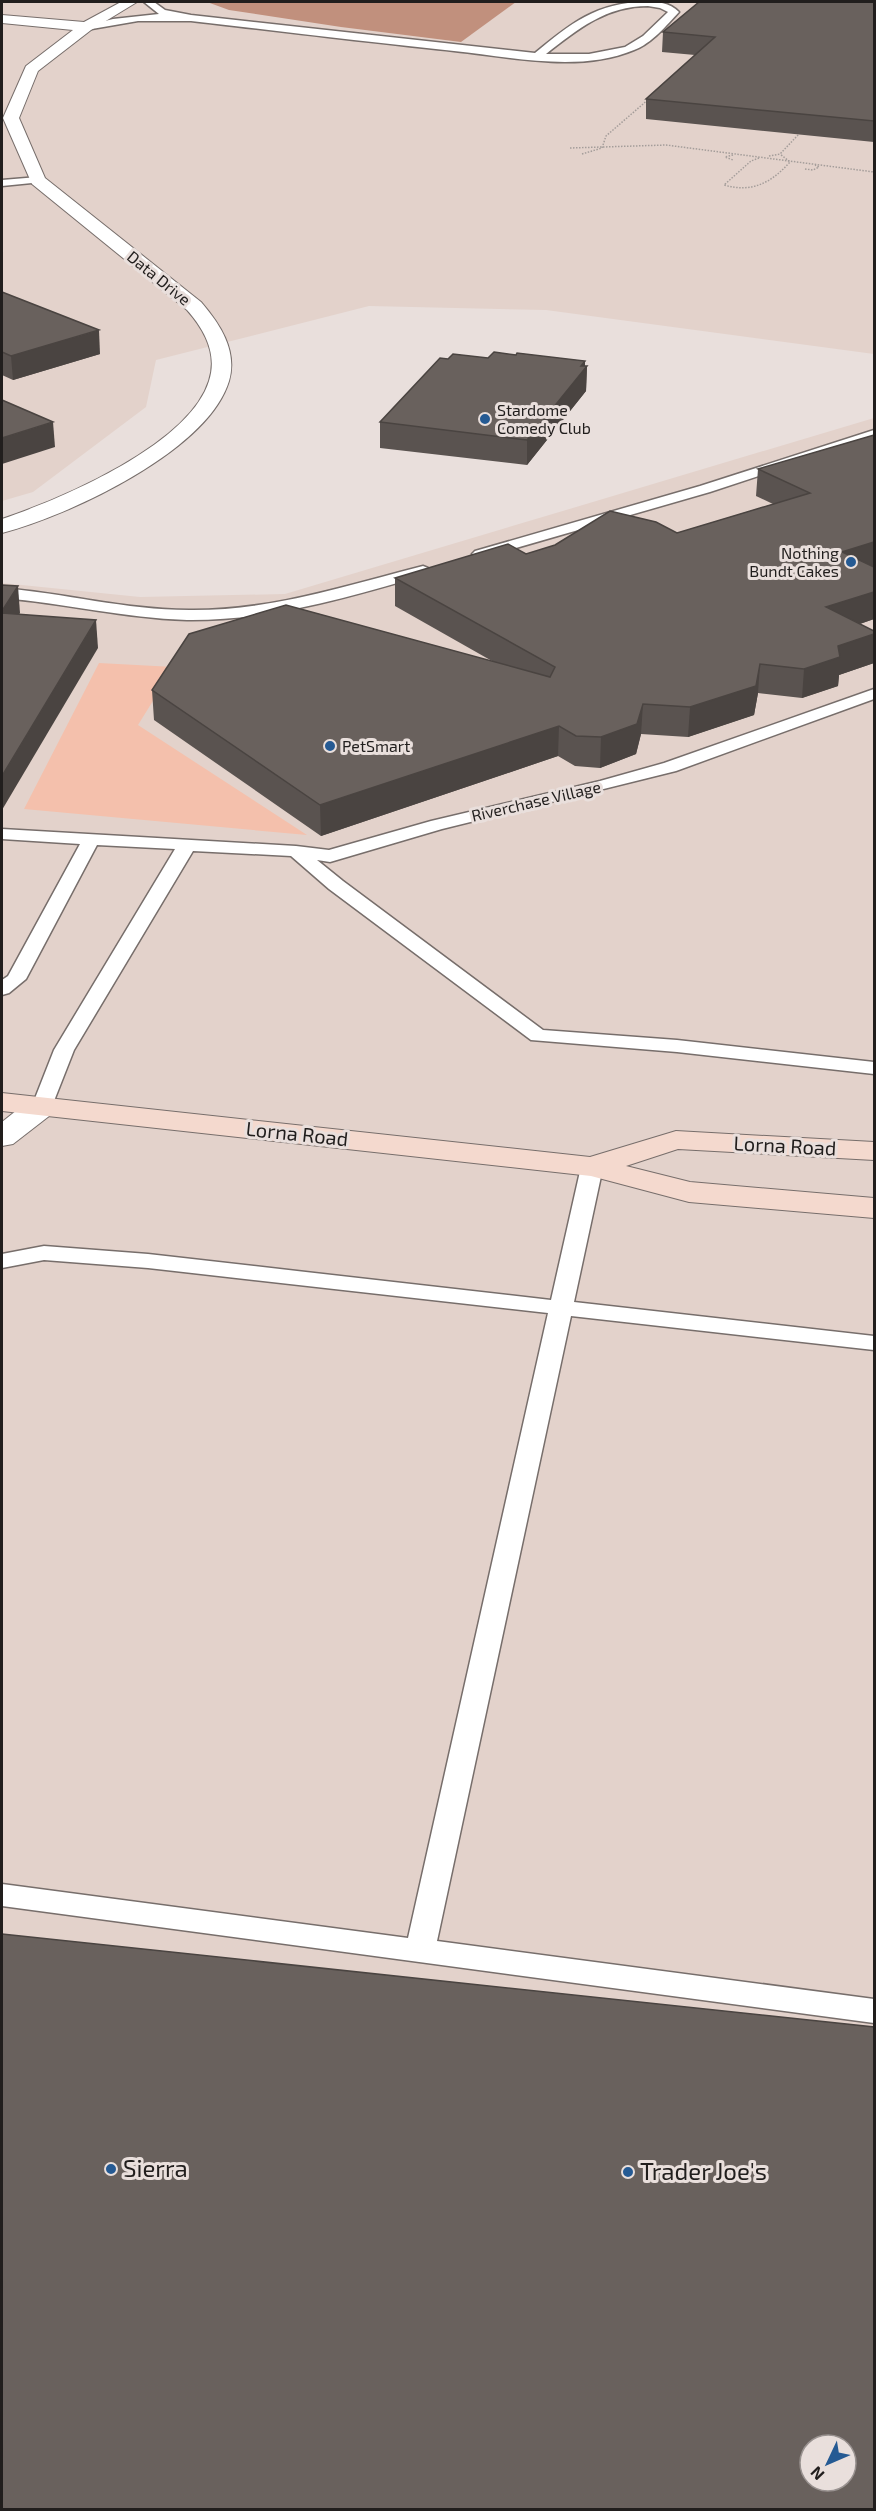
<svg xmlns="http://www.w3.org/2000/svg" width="876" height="2511" font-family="'Exo 2',sans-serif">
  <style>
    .built { fill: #e3d2cb; fill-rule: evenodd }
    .green { fill: #f4c0ac }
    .forest { fill: #c1907d }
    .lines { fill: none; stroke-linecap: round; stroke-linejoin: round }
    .lane-casing { stroke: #776e6b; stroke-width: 3 }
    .street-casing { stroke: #776e6b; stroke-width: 2 }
    .secondary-casing { stroke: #776e6b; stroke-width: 2 }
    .path { stroke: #a49d9a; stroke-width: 1.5; stroke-dasharray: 1.5 1.5; stroke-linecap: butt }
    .lane { fill: #fff; fill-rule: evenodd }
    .street { fill: #fff; fill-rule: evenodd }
    .secondary { fill: #f4d9ce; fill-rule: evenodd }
    .wall { fill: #5a5350 }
    .shaded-wall { fill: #4a4441 }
    .building { fill: #69615d; stroke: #4a4441; stroke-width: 1.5; fill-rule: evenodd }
    .poi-dot { fill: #255a93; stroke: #e9dfdc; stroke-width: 2 }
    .labels { text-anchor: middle; stroke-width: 6; stroke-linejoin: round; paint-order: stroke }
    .far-street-label { font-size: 16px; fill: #211e1d; stroke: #e9dfdc }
    .far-poi-label { font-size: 16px; fill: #211e1d; stroke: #e9dfdc; text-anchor: start }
    .street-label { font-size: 20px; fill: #211e1d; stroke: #e9dfdc }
    .near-poi-label { font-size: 24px; fill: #211e1d; stroke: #e9dfdc; text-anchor: start }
  </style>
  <rect width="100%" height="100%" fill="#e9dfdc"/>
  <!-- built -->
  <g class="built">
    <polygon points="2,2 874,2 874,354 546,310 369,306 156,360 146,407 33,492 2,501 2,252 4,251 2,250"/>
    <path d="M874 418V2509H2V583L140 597 285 594ZM810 2445H846V2481H810Z"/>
  </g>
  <!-- green -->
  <polygon class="green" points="99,663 174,667 138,725 307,835 24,809"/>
  <!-- forest -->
  <polygon class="forest" points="207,2 516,2 461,42 341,27 229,10"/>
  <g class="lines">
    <!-- lane casing -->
    <g class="lane-casing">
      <g id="lane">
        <path d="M144 2H154L165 10 191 15 535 53C570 24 597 2 645 2 658 2 669 2 679 12 667 25 651 44 634 50 579 73 511 57 454 51 366 42 278 31 191 21H138L86 30 81 27 113 19 159 14ZM648 6 660 8 668 12 643 36 625 47 589 54H546C578 29 606 6 648 6Z"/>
        <polygon points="38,177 44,180 42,182 2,186 2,180"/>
        <polygon points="874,430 874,438 710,492 485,557 475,557 472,554 475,551 700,486"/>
        <path d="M423 566 428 568 431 571 428 574C350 597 269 621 187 620 125 618 63 603 2 598V588C64 593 126 610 189 610 270 611 345 586 423 566Z"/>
        <polygon points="874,689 874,699 676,771 442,829 330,862 317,860 343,881 543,1030 677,1040 874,1062 874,1074 677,1052 531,1040 329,889 291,856 193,851 74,1050 52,1106 49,1110 42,1112 35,1110 32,1106 54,1050 175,849 97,845 26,979 9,993 2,995 2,980 8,976 80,844 2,839 2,829 296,846 329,850 431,821 600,781 664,763"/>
        <polygon points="592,1161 600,1162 603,1167 574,1302 874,1336 874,1350 571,1316 437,1941 874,1999 874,2023 2,1906 2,1884 408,1938 548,1313 148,1268 44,1260 2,1268 2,1254 44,1246 148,1254 551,1300 581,1167 584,1162"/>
      </g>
    </g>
    <!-- street casing -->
    <g class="street-casing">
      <g id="street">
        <path d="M121 2H137L91 30 38 71 19 118 45 178 201 302C219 323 238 350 229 381 208 451 68 516 2 533V519C61 499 189 445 209 381 218 354 204 329 187 310L32 184 3 118 26 66 73 30 2 23V15L84 22Z"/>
        <polygon points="42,1097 53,1099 57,1106 53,1113 13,1144 2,1146 2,1122 31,1099"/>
      </g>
    </g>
    <!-- secondary casing -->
    <g class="secondary-casing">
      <polygon id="secondary" points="2,1093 590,1157 676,1131 874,1142 874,1160 678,1149 626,1166 690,1182 874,1198 874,1218 689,1202 591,1176 2,1111"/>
    </g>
    <!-- path -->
    <g class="path">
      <polyline points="570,148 666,145 874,172"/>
      <polyline points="582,154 602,148 606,136 650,98"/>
      <polyline points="733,155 725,157 733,160"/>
      <polyline points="769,156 780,154 799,134"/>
      <path d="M759 158 751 161 724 185C752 193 771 183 790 162L780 154"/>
      <polyline points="805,169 813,170 819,167 815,165"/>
    </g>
    <!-- lane -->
    <use href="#lane" class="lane"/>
    <!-- street -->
    <use href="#street" class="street"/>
    <!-- secondary -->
    <use href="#secondary" class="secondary"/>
  </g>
  <!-- wall -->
  <g class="wall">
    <polygon points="874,2 874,142 646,119 646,99 695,55 662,52 663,32"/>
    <polygon points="2,292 100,354 13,380 2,375"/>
    <polygon points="488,358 587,366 586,391 527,465 380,448 380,422 448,359"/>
    <polygon points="874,435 874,619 860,624 874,631 874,663 839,675 838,686 802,698 758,693 754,715 688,737 641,734 636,754 600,768 575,766 558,756 321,836 154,720 152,690 492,661 395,606 395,578 526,554 677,533 773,504 756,496 758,469"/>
  </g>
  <!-- shaded-wall -->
  <g class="shaded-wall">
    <polygon points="99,330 100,354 13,380 11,356"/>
    <polygon points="585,361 585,368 587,366 586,391 527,465 527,440"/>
    <polygon points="53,422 55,447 2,464 2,438"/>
    <polygon points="874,542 874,569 842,552"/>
    <polygon points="18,586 20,613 2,641 2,611"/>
    <polygon points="874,592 874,619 824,636 826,607"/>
    <polygon points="96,620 98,648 2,810 2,776"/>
    <polygon points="874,634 874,663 839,675 838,686 802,698 804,669 838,646"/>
    <polygon points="760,664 758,693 754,715 688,737 690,707"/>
    <polygon points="643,704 641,734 636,754 600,768 601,737"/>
    <polygon points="559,726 558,756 321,836 320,805"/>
  </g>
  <!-- building -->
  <g class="building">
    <polygon points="699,2 874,2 874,121 646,99 715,37 663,32"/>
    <polygon points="2,292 99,330 11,356 2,352"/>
    <polygon points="494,352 516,355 517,353 585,361 581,366 587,366 527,440 380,422 440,358 448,359 453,354 488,358"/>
    <polygon points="2,400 53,422 2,438"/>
    <polygon points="874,435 874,542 842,552 874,567 874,592 826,607 874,631 874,634 838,646 840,657 804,669 760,664 756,686 690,707 643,704 637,724 601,737 576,736 559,726 320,805 152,690 189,634 286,605 550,677 555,667 395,578 508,544 526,554 555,545 610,511 656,522 677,533 810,493 758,469"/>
    <polygon points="2,585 18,586 2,611"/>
    <polygon points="2,613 96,620 2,776"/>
    <path d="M2 1934 874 2027V2510H2ZM810 2445H846V2481H810Z"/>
  </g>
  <!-- markers -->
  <g class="poi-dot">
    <circle cx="485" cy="419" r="6"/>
    <circle cx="851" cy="562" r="6"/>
    <circle cx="330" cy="746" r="6"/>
    <circle cx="111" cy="2169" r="6"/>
    <circle cx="628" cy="2172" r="6"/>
  </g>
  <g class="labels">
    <!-- far-street labels -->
    <g class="far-street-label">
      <text transform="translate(159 278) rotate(39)" y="6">Data Drive</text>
      <text transform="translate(536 801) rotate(-13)" y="6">Riverchase Village</text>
    </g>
    <!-- far-poi labels -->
    <g class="far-poi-label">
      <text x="497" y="416">Stardome<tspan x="497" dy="18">Comedy Club</tspan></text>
      <text x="839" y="559" text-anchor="end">Nothing<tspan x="839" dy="18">Bundt Cakes</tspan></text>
      <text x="342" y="752">PetSmart</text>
    </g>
    <!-- street labels -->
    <g class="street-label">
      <text transform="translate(297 1134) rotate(6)" y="7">Lorna Road</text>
      <text transform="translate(785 1146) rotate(3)" y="7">Lorna Road</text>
    </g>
    <!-- near-poi labels -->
    <g class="near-poi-label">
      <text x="123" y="2177">Sierra</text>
      <text x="640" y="2180">Trader Joe's</text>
    </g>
  </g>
  <!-- border -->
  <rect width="876" height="2511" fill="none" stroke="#211e1d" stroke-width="6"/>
  <!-- north arrow -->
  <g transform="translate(828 2463) rotate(226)"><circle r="28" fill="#e9dfdc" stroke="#999290" stroke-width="1.5"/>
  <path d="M0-4.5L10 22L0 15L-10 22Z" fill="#255a93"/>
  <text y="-9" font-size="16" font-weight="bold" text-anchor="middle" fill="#211e1d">N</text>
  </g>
</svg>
